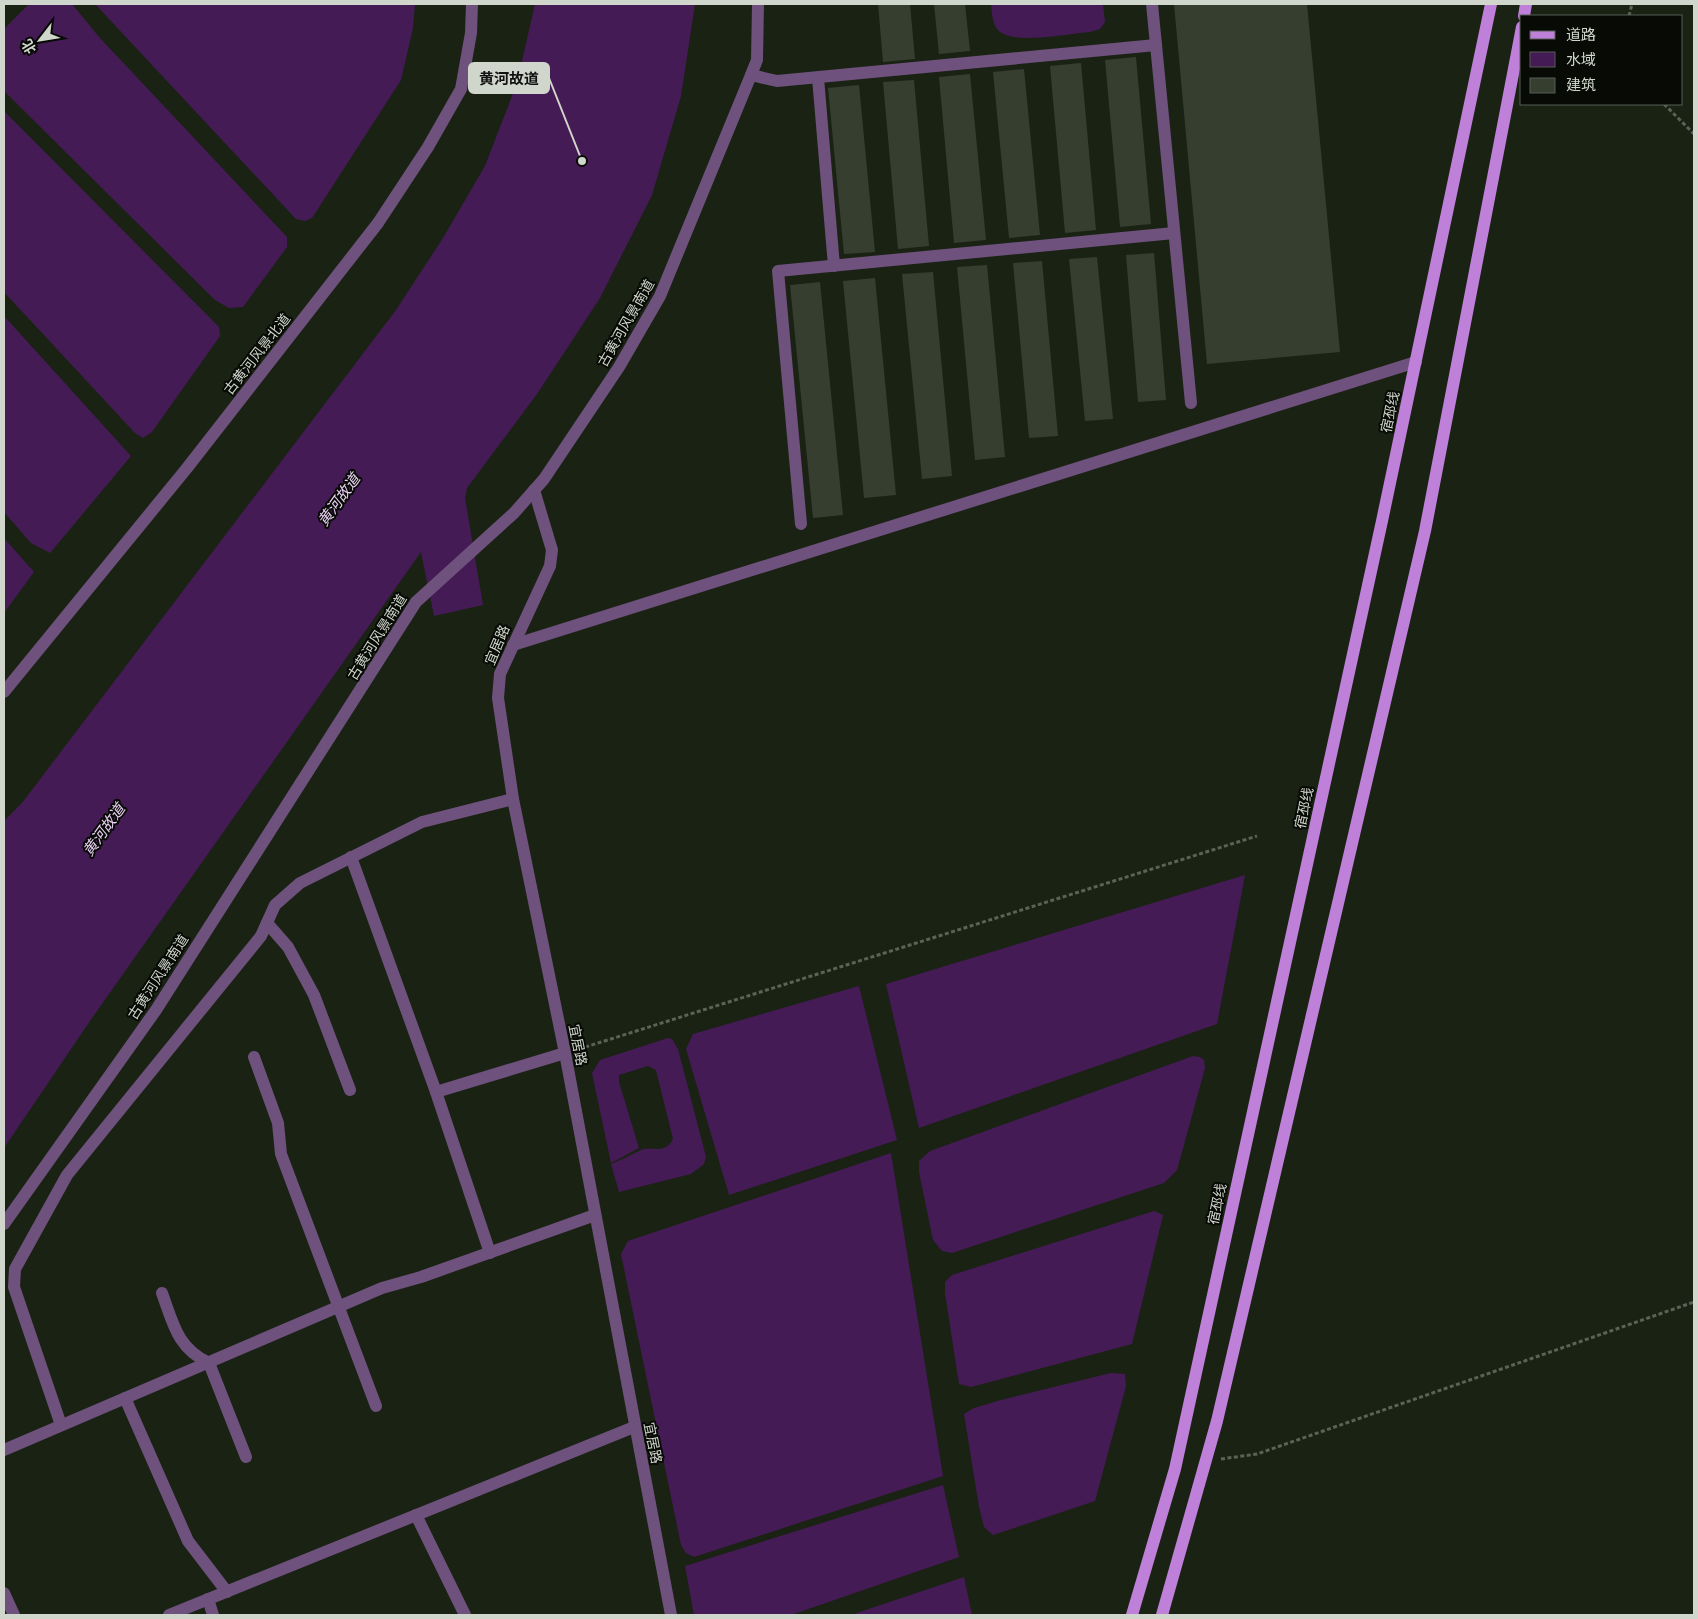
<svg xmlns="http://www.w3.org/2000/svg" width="1698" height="1619" font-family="'Noto Sans','Noto Sans SC',sans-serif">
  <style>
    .water { fill: #451b56 }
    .building { fill: #363e2f }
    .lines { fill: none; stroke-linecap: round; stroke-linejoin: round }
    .path { stroke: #5c6356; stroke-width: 3; stroke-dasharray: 4 2.5; stroke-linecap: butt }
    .minor { stroke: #6e517c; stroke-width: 12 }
    .major { stroke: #bf80da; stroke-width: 12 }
    .labels { text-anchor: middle; stroke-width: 4; stroke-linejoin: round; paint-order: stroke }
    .street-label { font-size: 14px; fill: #d0d6cc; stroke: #070a05 }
    .water-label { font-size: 15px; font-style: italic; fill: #ecd3f7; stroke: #070a05 }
    .leader { fill: none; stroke: #d0d6cc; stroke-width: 2 }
    .callout-dot { fill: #d0d6cc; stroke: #070a05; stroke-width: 2 }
    .callout { fill: #d0d6cc; stroke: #d0d6cc; stroke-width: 2 }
    .callout-label { font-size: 15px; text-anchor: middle; font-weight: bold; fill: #111 }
  </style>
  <rect width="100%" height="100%" fill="#1a2214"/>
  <!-- water -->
  <g class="water">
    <polygon points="29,4 72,4 99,37 287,237 287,247 243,307 229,308 215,300 4,91 4,29"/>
    <polygon points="95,4 415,4 413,28 401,80 312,218 305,221 296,219"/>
    <polygon points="535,4 695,4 681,96 652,195 600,298 537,394 467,488 465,498 483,605 434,616 421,552 92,1018 4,1148 4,821 22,803 396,310 443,238 485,166 517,83"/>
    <path d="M991 4H1103L1105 22 1100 29 1090 32C1070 33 1012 46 998 30 992 23 992 13 991 4Z"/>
    <polygon points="4,111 219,327 220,336 152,432 143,438 135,433 4,292"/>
    <polygon points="4,316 131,456 50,553 31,543 4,512"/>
    <polygon points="4,538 34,572 4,613"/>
    <polygon points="1245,875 1217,1024 919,1128 886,984"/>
    <polygon points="859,986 897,1140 729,1195 686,1049 693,1034"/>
    <path d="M668 1038 672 1039 678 1049 706 1157 704 1164 691 1174 619 1192 611 1164C621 1160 631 1155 641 1150 648 1146 666 1155 673 1139L656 1070 648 1066 619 1075V1082L639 1148 611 1163 592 1073 600 1060Z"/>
    <polygon points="1193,1056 1200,1057 1204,1060 1205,1068 1177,1170 1164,1183 952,1253 942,1251 933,1240 919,1172 919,1161 930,1151"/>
    <polygon points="891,1153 943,1476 694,1557 686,1553 681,1545 621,1254 628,1241"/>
    <polygon points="1154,1211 1163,1215 1132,1344 971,1387 959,1384 945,1293 945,1282 952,1275"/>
    <polygon points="1111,1373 1125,1374 1126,1386 1095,1501 993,1535 984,1527 979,1507 964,1414 974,1408 1001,1400"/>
    <polygon points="943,1485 959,1557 791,1615 694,1615 685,1566"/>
    <polygon points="964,1577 972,1615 851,1615"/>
  </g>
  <!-- building -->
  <g class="building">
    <polygon points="878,4 910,4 915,59 883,62"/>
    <polygon points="934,4 965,4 970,51 939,54"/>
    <polygon points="1174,4 1307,4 1340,352 1207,364"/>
    <polygon points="1136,57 1151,224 1120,227 1105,60"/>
    <polygon points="1081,63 1096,230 1065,233 1050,66"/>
    <polygon points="1024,69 1040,235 1009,238 993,72"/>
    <polygon points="970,74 986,240 954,243 939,77"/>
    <polygon points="914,80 929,246 898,249 883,82"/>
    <polygon points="859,85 875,252 844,254 828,88"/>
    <polygon points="1154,253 1166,400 1138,402 1126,255"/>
    <polygon points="1097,257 1113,419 1085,421 1069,259"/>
    <polygon points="1042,261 1058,436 1029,438 1013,263"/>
    <polygon points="987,265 1005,457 975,460 957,267"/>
    <polygon points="933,272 952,476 922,479 902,274"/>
    <polygon points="875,278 896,495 864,498 843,281"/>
    <polygon points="820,282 843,515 813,518 790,285"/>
  </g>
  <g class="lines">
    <!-- path -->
    <g class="path">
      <polyline points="1629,16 1632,4"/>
      <polyline points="1664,104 1694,134"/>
      <polyline points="579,1049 1257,836"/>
      <polyline points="1221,1459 1257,1454 1694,1302"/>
    </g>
    <!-- minor -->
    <g class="minor">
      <polyline points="1152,4 1191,403"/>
      <polyline points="751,75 777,81 1156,45"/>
      <polyline points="818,78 834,266"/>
      <polyline points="534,490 552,550 550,566 500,674 498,698 513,799 565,1053 671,1615"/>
      <polyline points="801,524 778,271 1174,233"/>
      <polyline points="513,645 1416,362"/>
      <polyline points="4,692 187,468 378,223 428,147 461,89 471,33 472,4"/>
      <polyline points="351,857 436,1092 490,1253"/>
      <polyline points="267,923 288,947 314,995 350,1090"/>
      <polyline points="254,1057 278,1123 281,1154 376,1406"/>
      <polyline points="436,1092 565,1053"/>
      <polyline points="4,1224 156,1010 416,602 514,513 544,479 619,367 660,296 751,75 757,60 758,4"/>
      <path d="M162 1293C173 1323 177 1348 209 1363L246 1457"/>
      <polyline points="125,1398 188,1541 227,1592"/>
      <polyline points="61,1425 14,1287 15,1269 67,1175 261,936 275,905 300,883 422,822 513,799"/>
      <polyline points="4,1450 382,1288 421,1277 595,1215"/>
      <polyline points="416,1515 465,1615"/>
      <polyline points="4,1593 14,1615"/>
      <polyline points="208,1599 213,1615"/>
      <polyline points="169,1615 634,1427"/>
    </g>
    <!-- major -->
    <g class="major">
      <polyline points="1524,16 1526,4"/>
      <polyline points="1132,1615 1175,1469 1382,521 1491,4"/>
      <polyline points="1162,1615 1217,1421 1425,531 1522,27"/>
    </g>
  </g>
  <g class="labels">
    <!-- street labels -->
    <g class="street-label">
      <text transform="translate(626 323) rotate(-60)" y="5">古黄河风景南道</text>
      <text transform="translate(257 354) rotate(-52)" y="5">古黄河风景北道</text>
      <text transform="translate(1390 412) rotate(-78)" y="5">宿邳线</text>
      <text transform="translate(377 637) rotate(-58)" y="5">古黄河风景南道</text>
      <text transform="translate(497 645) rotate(-67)" y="5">宜居路</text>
      <text transform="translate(1304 808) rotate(-78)" y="5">宿邳线</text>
      <text transform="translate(158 977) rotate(-57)" y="5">古黄河风景南道</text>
      <text transform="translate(578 1045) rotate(79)" y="5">宜居路</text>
      <text transform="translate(1217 1204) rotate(-78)" y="5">宿邳线</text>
      <text transform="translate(653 1443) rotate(79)" y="5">宜居路</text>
    </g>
    <!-- water labels -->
    <g class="water-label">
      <text transform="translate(339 500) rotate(-54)" y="5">黄河故道</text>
      <text transform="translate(104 830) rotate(-54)" y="5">黄河故道</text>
    </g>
  </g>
  <!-- callouts -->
  <path class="leader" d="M582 161L549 78"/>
  <circle class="callout-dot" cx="582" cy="161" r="5"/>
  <rect class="callout" x="469" y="63" width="80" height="30" rx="5"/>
  <g class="callout-label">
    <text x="509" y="84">黄河故道</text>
  </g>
  <!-- border -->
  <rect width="1698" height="1619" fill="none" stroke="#d0d6cc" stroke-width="10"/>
  <!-- legend -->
  <rect x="1520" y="15" width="162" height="90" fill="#070a05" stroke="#575c55"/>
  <rect x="1530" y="31" width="25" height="8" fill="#bf80da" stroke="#575c55"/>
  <text x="1566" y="40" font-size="15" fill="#d0d6cc">道路</text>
  <rect x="1530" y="52" width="25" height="15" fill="#451b56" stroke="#575c55"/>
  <text x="1566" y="65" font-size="15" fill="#d0d6cc">水域</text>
  <rect x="1530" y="78" width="25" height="15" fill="#363e2f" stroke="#575c55"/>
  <text x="1566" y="90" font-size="15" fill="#d0d6cc">建筑</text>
  <!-- north arrow -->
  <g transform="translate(40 40) rotate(239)" stroke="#070a05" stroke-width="4" paint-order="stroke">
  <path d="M0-4L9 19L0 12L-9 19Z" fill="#d0d6cc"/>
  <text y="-8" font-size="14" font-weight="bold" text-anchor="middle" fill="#d0d6cc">北</text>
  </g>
</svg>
